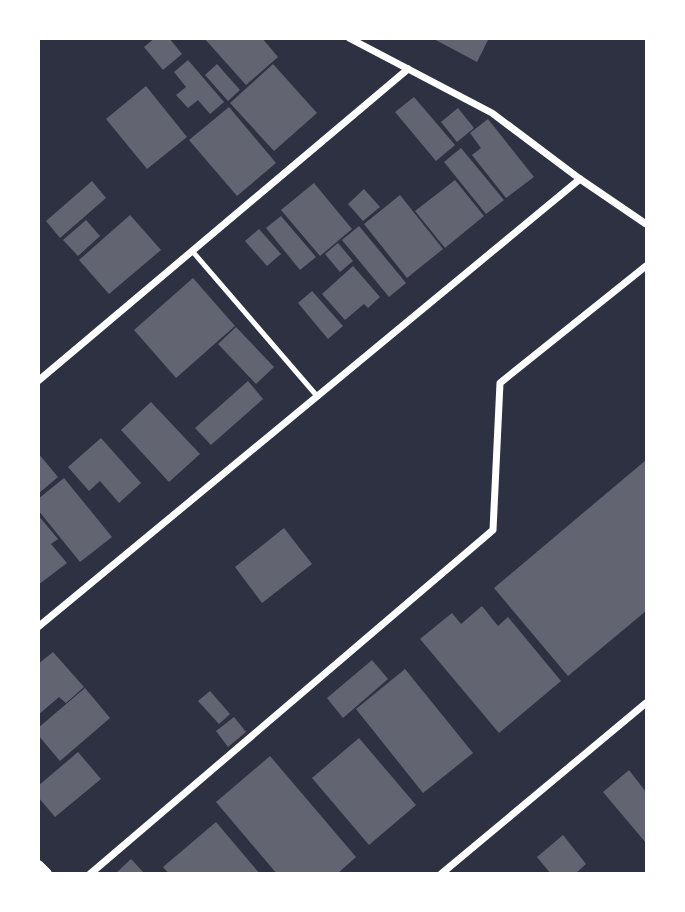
<svg xmlns="http://www.w3.org/2000/svg" width="685" height="912" font-family="'Archivo Narrow',sans-serif">
  <style>
    .building { fill: #626471 }
    .lines { fill: none; stroke-linecap: round; stroke-linejoin: round }
    .service { stroke: #fff; stroke-width: 5 }
    .minor { stroke: #fff; stroke-width: 7 }
    .tertiary { stroke: #fff; stroke-width: 12 }
  </style>
  <rect width="100%" height="100%" fill="#2d3142"/>
  <!-- building -->
  <g class="building">
    <polygon points="155,38 169,38 182,54 163,70 144,47"/>
    <polygon points="204,38 262,38 278,57 246,85"/>
    <polygon points="432,38 489,38 477,62"/>
    <polygon points="188,60 224,102 210,114 198,100 188,108 176,95 186,87 174,72"/>
    <polygon points="217,64 240,90 228,101 205,75"/>
    <polygon points="273,64 317,113 274,151 230,103"/>
    <polygon points="146,86 187,137 147,169 106,119"/>
    <polygon points="414,97 455,145 436,161 395,112"/>
    <polygon points="229,107 276,163 237,196 189,140"/>
    <polygon points="458,108 474,128 457,142 441,122"/>
    <polygon points="488,119 534,177 506,198 472,155 481,148 470,133"/>
    <polygon points="461,148 504,200 486,214 444,162"/>
    <polygon points="455,180 484,216 445,248 415,211"/>
    <polygon points="92,181 106,198 60,238 46,221"/>
    <polygon points="314,183 352,229 320,256 281,210"/>
    <polygon points="364,189 380,207 363,221 348,204"/>
    <polygon points="400,195 443,249 407,278 364,224"/>
    <polygon points="130,215 161,250 109,294 79,260"/>
    <polygon points="281,216 316,257 300,270 266,228"/>
    <polygon points="86,220 100,236 78,256 63,240"/>
    <polygon points="359,226 406,283 389,297 342,240"/>
    <polygon points="259,229 281,254 267,266 245,241"/>
    <polygon points="338,243 353,261 340,272 325,254"/>
    <polygon points="353,266 380,297 368,308 364,304 345,320 322,294"/>
    <polygon points="193,278 235,326 176,378 134,330"/>
    <polygon points="312,291 343,326 328,339 298,303"/>
    <polygon points="236,327 274,367 256,384 218,344"/>
    <polygon points="248,381 263,399 211,445 195,428"/>
    <polygon points="151,402 200,454 169,482 121,430"/>
    <polygon points="101,438 141,483 119,503 100,481 89,491 68,467"/>
    <polygon points="38,453 58,477 38,494"/>
    <polygon points="646,460 646,611 568,676 494,588"/>
    <polygon points="64,478 112,537 80,562 38,510 38,499"/>
    <polygon points="38,515 58,539 51,544 67,563 38,585"/>
    <polygon points="284,528 312,564 262,603 235,567"/>
    <polygon points="482,606 498,626 508,617 561,681 499,733 420,639 452,613 461,624"/>
    <polygon points="53,652 84,687 66,703 59,697 38,715 38,664"/>
    <polygon points="372,660 388,679 343,718 327,698"/>
    <polygon points="405,669 473,753 423,793 356,709"/>
    <polygon points="85,688 110,718 60,761 38,735 38,728"/>
    <polygon points="210,691 230,714 219,724 198,701"/>
    <polygon points="234,717 246,732 228,747 216,731"/>
    <polygon points="359,738 416,805 369,845 312,778"/>
    <polygon points="78,752 101,779 55,817 38,797 38,786"/>
    <polygon points="270,756 356,857 337,874 277,874 216,802"/>
    <polygon points="629,770 646,792 646,843 603,792"/>
    <polygon points="216,822 260,874 169,874 163,867"/>
    <polygon points="563,835 586,864 575,874 551,874 537,857"/>
    <polygon points="131,859 145,874 115,874"/>
  </g>
  <g class="lines">
    <!-- service -->
    <polyline class="service" points="193,252 317,396"/>
    <!-- minor -->
    <g class="minor">
      <polyline points="349,38 492,113 580,179 646,224"/>
      <polyline points="38,381 408,69"/>
      <polyline points="38,627 580,179"/>
      <polyline points="90,874 493,530 500,383 646,266"/>
      <polyline points="441,874 646,703"/>
    </g>
    <!-- tertiary -->
    <polyline class="tertiary" points="38,866 46,874"/>
  </g>
  <!-- border -->
  <rect width="685" height="912" fill="none" stroke="#ffffff" stroke-width="80"/>
</svg>
